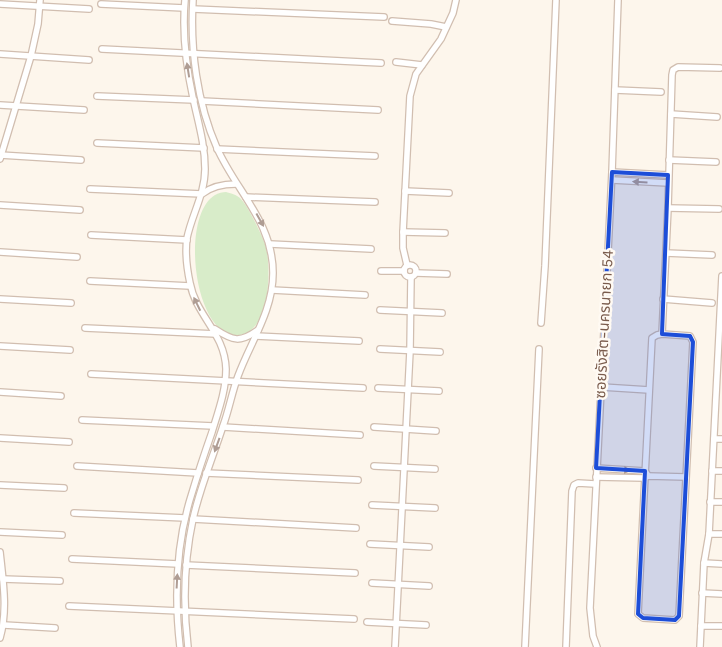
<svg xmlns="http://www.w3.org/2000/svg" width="722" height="647" font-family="'Work Sans','Noto Sans Thai',sans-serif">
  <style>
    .green { fill: #d8ecc9 }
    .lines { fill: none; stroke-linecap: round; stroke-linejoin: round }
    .minor-casing { stroke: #d1beb0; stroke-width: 8 }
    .minor { stroke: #fff; stroke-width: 5.5 }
    .oneway { fill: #af9d94 }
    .marked { fill: #1d4ed8; fill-opacity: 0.2; stroke: #1d4ed8; stroke-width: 4; stroke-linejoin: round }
    .labels { text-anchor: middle; stroke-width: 5; stroke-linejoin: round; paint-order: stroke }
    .street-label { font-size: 15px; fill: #7a5c4d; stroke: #fffaf3 }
  </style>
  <rect width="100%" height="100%" fill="#fdf6ec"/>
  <!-- green -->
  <path class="green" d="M226 192C230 193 237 195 240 198 247 204 262 235 265 244 272 266 270 326 244 334 195 349 178 217 215 195 218 193 223 192 226 192Z"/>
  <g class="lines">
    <!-- minor casing -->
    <g class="minor-casing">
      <g id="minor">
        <polyline points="0,4 89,9"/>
        <polyline points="101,4 184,8"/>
        <polyline points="193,9 384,17"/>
        <polyline points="392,21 431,24 446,27"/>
        <polyline points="102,49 381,63"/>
        <polyline points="0,54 89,60"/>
        <polyline points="396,62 422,65"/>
        <polyline points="615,90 661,92"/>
        <polyline points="97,96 194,100"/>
        <polyline points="202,101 378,110"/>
        <polyline points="0,105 84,110"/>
        <polyline points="671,114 717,117"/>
        <polyline points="97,143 204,148"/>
        <polyline points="217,149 375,156"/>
        <polyline points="0,155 81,160"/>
        <polyline points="0,159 31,56 38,24 40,0"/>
        <polyline points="669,160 716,162"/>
        <polyline points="612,172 668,175"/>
        <polyline points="612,180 668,183"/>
        <path d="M90 189 202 194C212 186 224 184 236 184"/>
        <polyline points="405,191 449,193"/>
        <polyline points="246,197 375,202"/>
        <polyline points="0,205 80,210"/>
        <polyline points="668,208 719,209"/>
        <polyline points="403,232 445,233"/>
        <polyline points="91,235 187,240"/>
        <polyline points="270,244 371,249"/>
        <polyline points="0,252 77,257"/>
        <polyline points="666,253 712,255"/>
        <circle cx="410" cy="271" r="6"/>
        <polyline points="407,265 403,248 403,232 410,96 416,74 441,39 453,13 456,0"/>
        <polyline points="381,271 404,271"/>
        <polyline points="416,273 447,274"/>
        <polyline points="90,281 190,286"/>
        <polyline points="272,290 365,295"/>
        <polyline points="0,299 71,303"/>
        <polyline points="663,299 712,303"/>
        <polyline points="380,310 442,313"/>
        <polyline points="541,323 545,266 556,0"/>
        <polyline points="85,328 216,334"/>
        <path d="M215 329C233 341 240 343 258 330"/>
        <polygon points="662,334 690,336 693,342 679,616 675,620 643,618 638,614 652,338 657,335"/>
        <polyline points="662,334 668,208 672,75 673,70 678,67 720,68"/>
        <polyline points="256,336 359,341"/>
        <polyline points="0,346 70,350"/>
        <polyline points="380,349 440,352"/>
        <polyline points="91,374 363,388"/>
        <polyline points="602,387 649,390"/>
        <polyline points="378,388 439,391"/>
        <polyline points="0,392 61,396"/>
        <polyline points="82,420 213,426"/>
        <polyline points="223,427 360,435"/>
        <polyline points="374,427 436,431"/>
        <polyline points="0,438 69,442"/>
        <polyline points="714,439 722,439"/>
        <polyline points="77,466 198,473"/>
        <polyline points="374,466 435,469"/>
        <polyline points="596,468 645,471 647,474"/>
        <polyline points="712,471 722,471"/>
        <polyline points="206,473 358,480"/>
        <polyline points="596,477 644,478 648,476 686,477"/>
        <polyline points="0,485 64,488"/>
        <polyline points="710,502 722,502"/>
        <polyline points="372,505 435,508"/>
        <polyline points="74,513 185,518"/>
        <polyline points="193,519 356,528"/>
        <polyline points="0,532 62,535"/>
        <polyline points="709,534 722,534"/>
        <polyline points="370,544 429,547"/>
        <path d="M0 552C3 581 8 610 0 638"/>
        <polyline points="72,559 178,564"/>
        <polyline points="704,563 722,564"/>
        <polyline points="186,565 355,573"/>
        <polyline points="3,579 60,581"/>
        <polyline points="372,583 429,586"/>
        <polyline points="702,593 722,594"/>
        <polyline points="69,606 354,619"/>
        <polyline points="367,622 426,625"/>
        <polyline points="4,625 55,628"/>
        <polyline points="701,626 722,626"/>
        <path d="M180 647C174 595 176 543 192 493 198 473 205 452 212 432 218 412 226 391 226 369 225 333 196 316 190 283 187 269 185 252 187 238 192 214 205 194 205 169 205 144 198 122 193 98 186 66 182 33 185 0"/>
        <path d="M188 647C183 605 184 561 193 519 200 487 213 457 223 426 229 410 232 392 238 376 251 341 273 311 273 273 273 222 236 191 217 148 197 103 190 48 193 0"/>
        <polyline points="395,647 410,351 411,277"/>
        <polyline points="525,647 539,349"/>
        <polyline points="566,647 572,491 574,485 578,483 595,484"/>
        <polyline points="597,647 593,636 590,608 612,172 618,0"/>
        <polyline points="700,647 704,563 709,534 722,276"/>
      </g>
    </g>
    <!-- minor -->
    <use href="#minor" class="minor"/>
  </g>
  <!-- one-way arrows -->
  <defs><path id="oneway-solid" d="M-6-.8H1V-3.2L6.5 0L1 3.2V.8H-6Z" transform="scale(1.25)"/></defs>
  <g class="oneway">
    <use href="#oneway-solid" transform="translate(188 70) rotate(-99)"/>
    <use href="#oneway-solid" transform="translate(640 182) rotate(-177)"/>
    <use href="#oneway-solid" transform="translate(260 220) rotate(61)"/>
    <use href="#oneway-solid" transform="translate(197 304) rotate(-116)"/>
    <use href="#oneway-solid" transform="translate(217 445) rotate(110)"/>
    <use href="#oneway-solid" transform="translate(623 470) rotate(4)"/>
    <use href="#oneway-solid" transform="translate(177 581) rotate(-87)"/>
  </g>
  <!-- marked area -->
  <path class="marked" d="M612 172 668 175 662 334 690 336 693 342 679 616 675 620 643 618 638 614 645 471 596 468Z"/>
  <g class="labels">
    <!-- street labels -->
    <g class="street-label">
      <text transform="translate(604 324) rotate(-87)" y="5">ซอยรังสิต-นครนายก 54</text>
    </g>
  </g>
</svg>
